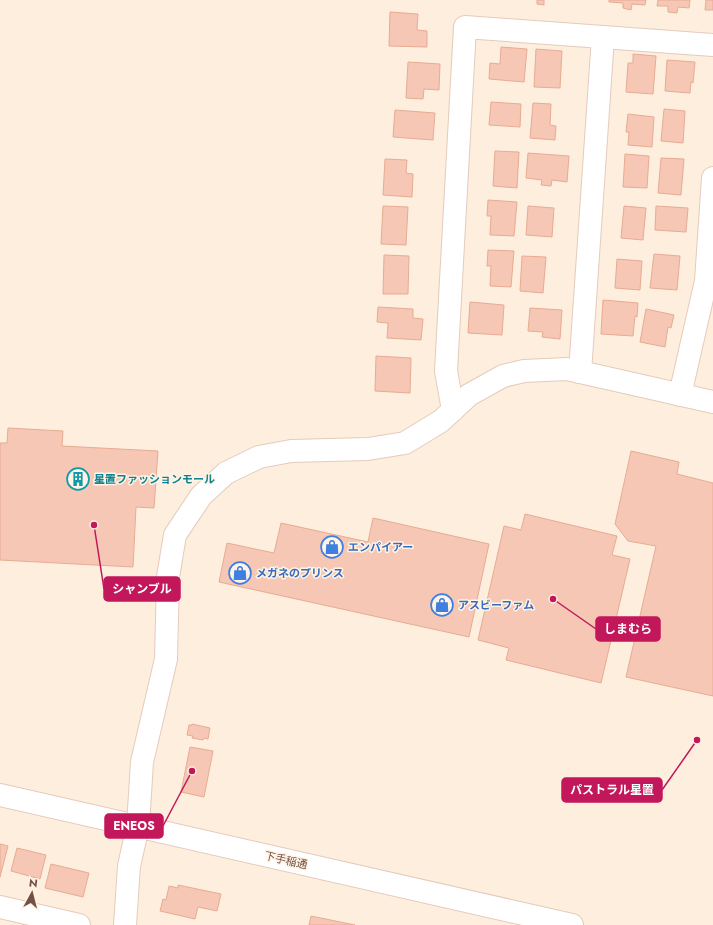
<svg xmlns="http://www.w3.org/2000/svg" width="713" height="925" font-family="Jost,'Noto Sans JP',sans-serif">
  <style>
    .building { fill: #f5c7b4; stroke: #e8ab93 }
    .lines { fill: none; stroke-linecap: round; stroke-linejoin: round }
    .minor-casing { stroke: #e4cbbd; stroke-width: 24 }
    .minor { stroke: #fff; stroke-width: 22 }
    .labels { text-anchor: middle; stroke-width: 3; stroke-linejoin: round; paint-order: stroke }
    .culture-label { font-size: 11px; font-weight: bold; fill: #0d838f; stroke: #fff3e5; text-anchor: start }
    .shop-label { font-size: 11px; font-weight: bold; fill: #366cbe; stroke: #fff3e5; text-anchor: start }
    .street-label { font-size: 11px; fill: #755145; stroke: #fff3e5 }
    .leader { fill: none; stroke: #c2185b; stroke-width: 1.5 }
    .callout-dot { fill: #c2185b; stroke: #fff3e5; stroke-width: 1.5 }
    .callout { fill: #c2185b; stroke: #c2185b; stroke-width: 1.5 }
    .callout-label { font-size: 12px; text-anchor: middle; font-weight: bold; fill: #fff }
  </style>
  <rect width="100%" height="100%" fill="#feeede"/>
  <!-- building -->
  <g class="building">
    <polygon points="537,0 544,0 544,5 537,4"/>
    <polygon points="609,0 646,0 645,5 632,4 631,10 623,8 623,3 609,2"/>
    <polygon points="658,0 690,0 689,8 678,7 677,13 668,12 668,6 657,6"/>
    <polygon points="706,0 713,0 713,10 705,10"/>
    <polygon points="390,12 418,14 417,30 427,31 427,47 389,46"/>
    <polygon points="501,47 527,49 524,82 489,79 490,63 500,64"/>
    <polygon points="536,49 562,51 560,88 534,87"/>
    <polygon points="633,54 656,56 653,94 626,92 628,63 633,63"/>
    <polygon points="667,60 695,62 693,83 691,82 690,93 665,91"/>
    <polygon points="408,62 440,64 439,90 424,89 423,99 406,98"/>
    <polygon points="491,102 521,104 520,127 489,125"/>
    <polygon points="533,103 551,104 550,125 556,126 555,140 530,138"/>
    <polygon points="664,109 685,111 683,143 661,141"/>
    <polygon points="395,110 435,113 433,140 393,137"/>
    <polygon points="628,114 654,117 652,147 628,145 629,132 626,132"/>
    <polygon points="495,151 519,152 517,188 493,186"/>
    <polygon points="528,153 569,156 567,182 552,180 551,186 541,185 542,180 526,178"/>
    <polygon points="625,154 649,156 647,188 623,187"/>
    <polygon points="661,158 684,159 681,195 658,193"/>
    <polygon points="385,159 407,160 406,173 413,174 412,197 383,195"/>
    <polygon points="488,200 517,202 514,236 490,235 491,216 487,216"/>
    <polygon points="383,206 408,207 406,245 381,244"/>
    <polygon points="528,206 554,208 552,237 526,235"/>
    <polygon points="624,206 646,208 643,240 621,238"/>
    <polygon points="656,206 688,208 686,232 655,230"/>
    <polygon points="488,250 514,251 511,287 490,286 491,266 487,266"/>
    <polygon points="654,254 680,256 677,290 650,288"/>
    <polygon points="384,255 409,256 408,294 383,294"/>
    <polygon points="522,256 546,257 543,293 520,291"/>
    <polygon points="617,259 642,261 640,290 615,288"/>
    <polygon points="603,300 638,303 637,317 635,316 633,336 601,334"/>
    <polygon points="470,302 504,305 502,335 468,333"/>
    <polygon points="378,307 413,309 413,318 423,319 421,340 387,338 388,323 377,322"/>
    <polygon points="530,308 562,310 560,339 542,337 543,332 528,331"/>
    <polygon points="646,309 674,315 671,328 668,327 665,347 640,342"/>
    <polygon points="376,356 411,358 410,393 375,391"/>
    <polygon points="8,428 63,431 62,446 158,451 154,508 136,507 133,567 0,560 0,443 7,443"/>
    <polygon points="631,451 679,462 677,474 713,483 713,696 626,677 656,546 628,541 615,524"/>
    <polygon points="525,514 617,536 612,555 630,559 601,683 506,660 509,648 478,640 504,526 521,530"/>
    <polygon points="373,518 489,544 469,637 219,582 227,543 274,553 281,523 368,542"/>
    <polygon points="192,724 210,728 208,739 204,738 203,740 192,738 193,736 187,735 189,725 192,725"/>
    <polygon points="190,747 213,751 204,797 181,792"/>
    <polygon points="0,844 8,846 0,877"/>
    <polygon points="17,848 46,855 40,879 11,871"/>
    <polygon points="51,864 89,873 83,897 45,888"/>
    <polygon points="178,885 221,894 217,911 198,907 195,919 160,911 163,899 166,900 169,886 178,888"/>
    <polygon points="311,916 355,925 309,925"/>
  </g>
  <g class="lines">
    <!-- minor casing -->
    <g class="minor-casing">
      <g id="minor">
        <polyline points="580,372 603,37"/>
        <polyline points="680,395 706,281 713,178"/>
        <polyline points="453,410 446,371 465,27 713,45"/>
        <polyline points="0,795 572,925"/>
        <polyline points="0,907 79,925"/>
        <polyline points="125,925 129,866 138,826 142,762 166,659 168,577 175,535 201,496 226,473 259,457 291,451 368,449 405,443 441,421 469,395 503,376 524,371 567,369 713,402"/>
      </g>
    </g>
    <!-- minor -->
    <use href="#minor" class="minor"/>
  </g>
  <!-- icons -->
  <defs>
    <g id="building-ring" transform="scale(1.15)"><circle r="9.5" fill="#fff3e5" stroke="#0f9aa8" stroke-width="1.5"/><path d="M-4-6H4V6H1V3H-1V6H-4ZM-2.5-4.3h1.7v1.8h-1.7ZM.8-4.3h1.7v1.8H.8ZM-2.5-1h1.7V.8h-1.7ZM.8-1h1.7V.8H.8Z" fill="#0f9aa8"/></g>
    <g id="shop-ring" transform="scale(1.15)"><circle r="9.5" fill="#fff3e5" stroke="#3f7fe0" stroke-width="1.5"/><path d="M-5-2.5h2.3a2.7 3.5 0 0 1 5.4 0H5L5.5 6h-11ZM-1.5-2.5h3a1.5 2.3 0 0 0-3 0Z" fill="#3f7fe0"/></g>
  </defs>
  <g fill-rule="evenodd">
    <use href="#building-ring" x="78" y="479"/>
    <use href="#shop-ring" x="332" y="547"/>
    <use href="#shop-ring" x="240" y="573"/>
    <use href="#shop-ring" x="442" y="605"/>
  </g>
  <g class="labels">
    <!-- culture labels -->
    <g class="culture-label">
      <text x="94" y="483">星置ファッションモール</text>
    </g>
    <!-- shop labels -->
    <g class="shop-label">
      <text x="348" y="551">エンパイアー</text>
      <text x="256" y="577">メガネのプリンス</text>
      <text x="458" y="609">アスビーファム</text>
    </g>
    <!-- street labels -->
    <g class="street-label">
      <text transform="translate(286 860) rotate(13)" y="4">下手稲通</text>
    </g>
  </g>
  <!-- callouts -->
  <path class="leader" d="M94 525L104 589M553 599L596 629M697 740L662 790M192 771L163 826"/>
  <g class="callout-dot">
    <circle cx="94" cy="525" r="4"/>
    <circle cx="553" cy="599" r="4"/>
    <circle cx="697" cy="740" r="4"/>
    <circle cx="192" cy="771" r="4"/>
  </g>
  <g class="callout">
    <rect x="104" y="577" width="76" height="24" rx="4"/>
    <rect x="596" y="617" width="64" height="24" rx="4"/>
    <rect x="562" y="778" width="100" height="24" rx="4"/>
    <rect x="105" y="814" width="58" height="24" rx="4"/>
  </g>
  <g class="callout-label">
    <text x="142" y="593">シャンブル</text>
    <text x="628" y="633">しまむら</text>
    <text x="612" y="794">パストラル星置</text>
    <text x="134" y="830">ENEOS</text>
  </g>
  <!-- north arrow -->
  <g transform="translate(32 893) rotate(7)" stroke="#fff3e5" stroke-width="3" paint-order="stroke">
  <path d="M0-3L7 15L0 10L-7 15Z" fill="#755145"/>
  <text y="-6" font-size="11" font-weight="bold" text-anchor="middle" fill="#755145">N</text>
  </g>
</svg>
